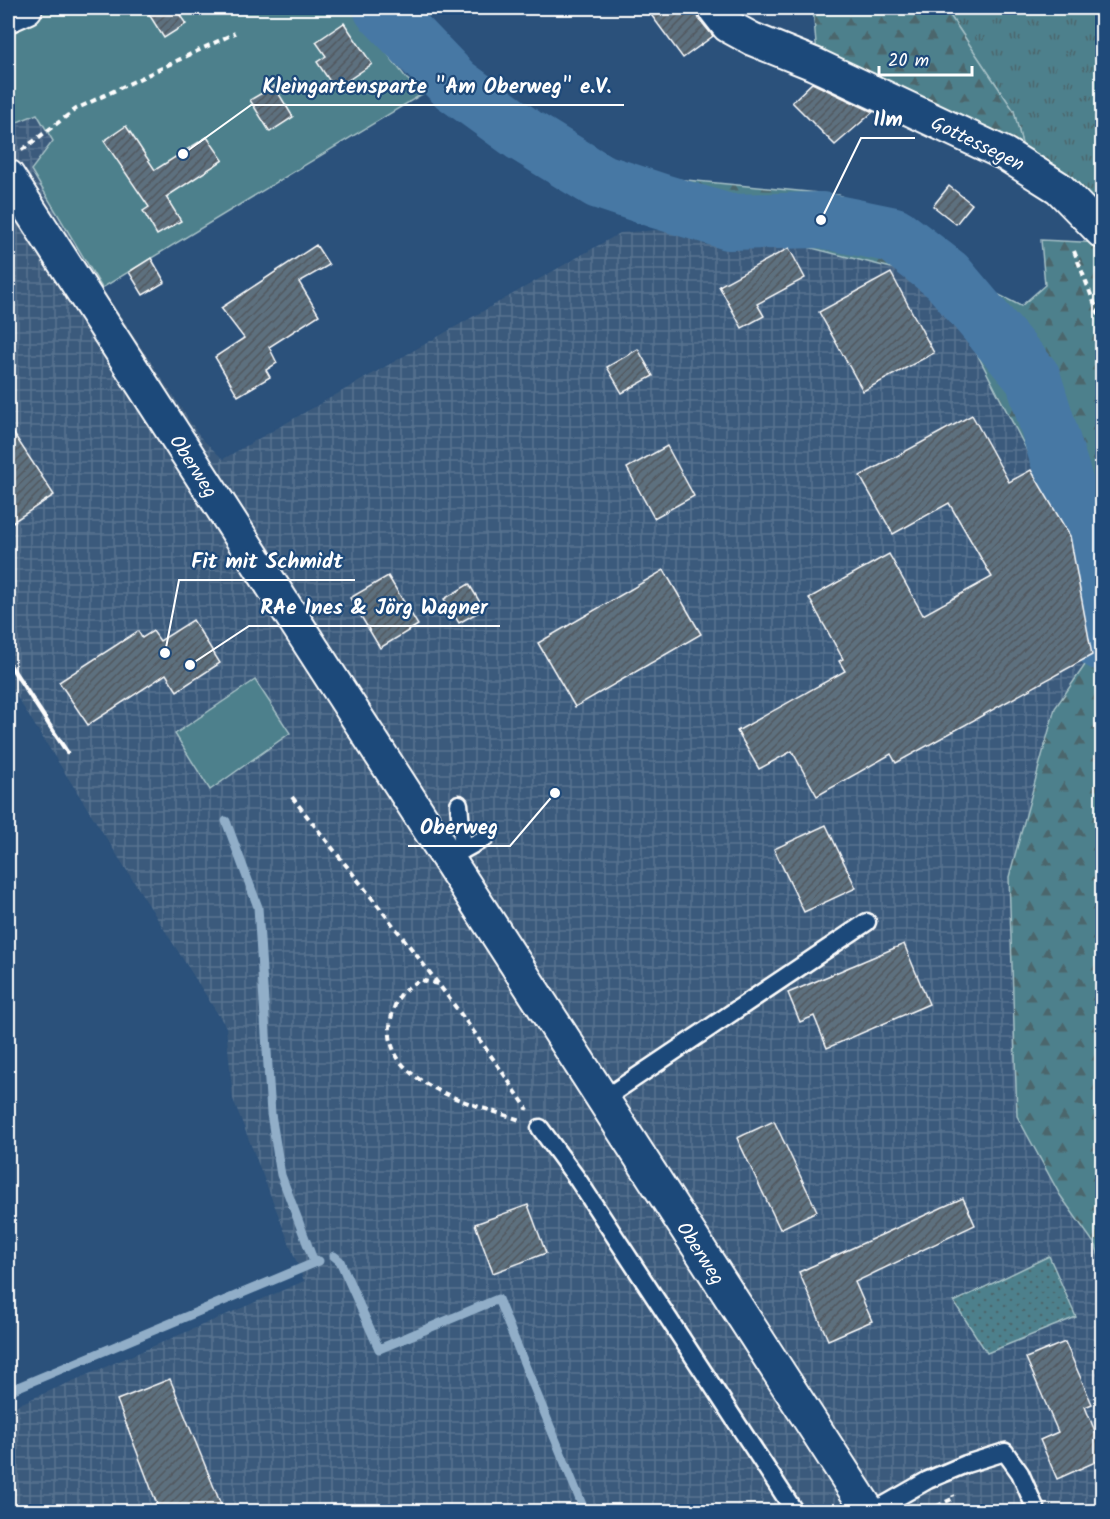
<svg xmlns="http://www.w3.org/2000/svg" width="1110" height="1519" font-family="Kalam,sans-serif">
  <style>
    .industrial { fill: url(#industrial-grid) }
    .grass { fill: url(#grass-tufts); stroke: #a6c0c6; stroke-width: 1.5 }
    .forest { fill: url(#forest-firs); stroke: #a6c0c6; stroke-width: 1.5 }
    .park { fill: url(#park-dots); stroke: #a6c0c6; stroke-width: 1.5 }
    .garden { fill: #4d808c; stroke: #a6c0c6; stroke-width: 1.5 }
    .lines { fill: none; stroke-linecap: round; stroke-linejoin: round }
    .stream { stroke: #91aec8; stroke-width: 9 }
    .river { stroke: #4778a4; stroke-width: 56 }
    .building { fill: url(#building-hatch); stroke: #fff; stroke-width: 1.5 }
    .lane-casing { stroke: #fff; stroke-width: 21 }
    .street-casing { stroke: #fff; stroke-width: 36 }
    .path { stroke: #fff; stroke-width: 4; stroke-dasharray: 6 4.5; stroke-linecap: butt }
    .lane { stroke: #1f4a7a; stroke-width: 16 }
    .street { stroke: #1f4a7a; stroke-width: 32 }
    .rail { stroke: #fff; stroke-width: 4.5 }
    .labels { text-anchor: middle; stroke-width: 4.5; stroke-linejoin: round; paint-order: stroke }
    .street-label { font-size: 20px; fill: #fff; stroke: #1f4a7a }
    .leader { fill: none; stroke: #fff; stroke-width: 2 }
    .callout-dot { fill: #fff; stroke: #1f4a7a; stroke-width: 2 }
    .callout-label { font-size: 21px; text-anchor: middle; font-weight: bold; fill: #fff; stroke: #1f4a7a; stroke-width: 4.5; stroke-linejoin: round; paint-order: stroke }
  </style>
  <defs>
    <pattern id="industrial-grid" width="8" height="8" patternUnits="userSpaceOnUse" patternTransform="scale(1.5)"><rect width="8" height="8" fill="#3a5a7c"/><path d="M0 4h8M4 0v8" fill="none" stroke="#587390"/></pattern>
    <pattern id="grass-tufts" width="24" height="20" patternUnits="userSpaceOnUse" patternTransform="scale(1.5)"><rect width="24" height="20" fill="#4d808c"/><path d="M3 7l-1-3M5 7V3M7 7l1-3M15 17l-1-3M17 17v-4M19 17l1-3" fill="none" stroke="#4c666c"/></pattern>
    <pattern id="forest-firs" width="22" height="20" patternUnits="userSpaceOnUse" patternTransform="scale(1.5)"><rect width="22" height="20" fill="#4d808c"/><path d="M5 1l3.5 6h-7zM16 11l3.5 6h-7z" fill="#4c666c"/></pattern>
    <pattern id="park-dots" width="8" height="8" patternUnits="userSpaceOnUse" patternTransform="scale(1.5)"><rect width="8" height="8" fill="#4d808c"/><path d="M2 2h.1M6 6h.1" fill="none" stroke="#4c666c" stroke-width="1.8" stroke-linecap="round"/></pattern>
    <pattern id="building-hatch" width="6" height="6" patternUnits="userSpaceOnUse" patternTransform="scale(1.5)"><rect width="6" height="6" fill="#5d6f7e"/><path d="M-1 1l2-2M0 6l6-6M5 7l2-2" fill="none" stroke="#52585e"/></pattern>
  </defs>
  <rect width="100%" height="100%" fill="#2b517b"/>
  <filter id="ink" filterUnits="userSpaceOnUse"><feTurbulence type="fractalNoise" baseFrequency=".0167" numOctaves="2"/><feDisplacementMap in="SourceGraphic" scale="12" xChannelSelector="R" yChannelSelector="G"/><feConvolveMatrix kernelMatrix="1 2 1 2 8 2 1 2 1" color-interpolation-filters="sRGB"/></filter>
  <g filter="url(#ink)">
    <!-- industrial -->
    <polygon class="industrial" points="37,114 53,141 31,170 102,288 201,438 223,459 620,233 720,225 939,280 1070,534 1092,655 1055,708 1009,877 1017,1116 1060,1195 1096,1246 1102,1267 1102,1511 10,1511 8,1504 8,1409 304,1281 233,1099 226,1027 8,683 8,126"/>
    <!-- grass -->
    <polygon class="grass" points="945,8 1102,8 1102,222 1024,153 1014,111"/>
    <!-- forest -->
    <g class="forest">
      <polygon points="813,8 945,8 1014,111 1024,152 817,55"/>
      <polygon points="665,178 839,195 960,256 989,290 1021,306 1045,285 1041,240 1102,243 1102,1267 1096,1246 1060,1195 1017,1116 1009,877 1055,708 1092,655 1070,534 939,280 720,225"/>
    </g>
    <!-- park -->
    <polygon class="park" points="1049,1256 1076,1317 987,1353 954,1302"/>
    <!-- garden -->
    <g class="garden">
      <polygon points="50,8 352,8 407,79 424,93 102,288 31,170 53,141 37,114 8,126 8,25"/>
      <polygon points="255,680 290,733 210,790 175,734"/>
    </g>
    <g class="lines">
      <!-- stream -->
      <g class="stream">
        <polyline points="226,821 258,907 271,1114 281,1175 314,1262"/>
        <polyline points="334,1256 340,1261 379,1349 498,1299 585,1512"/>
        <polyline points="11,1390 319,1261"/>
      </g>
      <!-- river -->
      <polyline class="river" points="381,8 455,85 524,135 599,181 659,201 729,222 821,220 894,235 947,276 1033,378 1081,533 1102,643"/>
    </g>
    <!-- building -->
    <g class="building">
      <polygon points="145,8 175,8 186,24 164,38"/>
      <polygon points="646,8 696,8 699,19 713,36 683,58"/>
      <polygon points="344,23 372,64 335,89 317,62 326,56 316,42"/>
      <polygon points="812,83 873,112 835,145 792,102"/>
      <polygon points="274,86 293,117 270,132 250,100"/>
      <polygon points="126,126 155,170 207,137 223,160 166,197 181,221 157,235 143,211 149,207 104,141"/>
      <polygon points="949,186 972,204 956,224 933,206"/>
      <polygon points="316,245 329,265 299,282 319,315 269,347 277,363 266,370 270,377 238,396 215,357 244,338 221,308"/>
      <polygon points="789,248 805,278 757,304 764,316 742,328 719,286"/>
      <polygon points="151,258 165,282 143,295 129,272"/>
      <polygon points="891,273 934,353 863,391 819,312"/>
      <polygon points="638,349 653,376 622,393 607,367"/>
      <polygon points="972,415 1009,482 1031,470 1070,536 1092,655 896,763 891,754 817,796 792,751 759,769 737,731 845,671 839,661 843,659 809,598 889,554 923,615 992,577 949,503 893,534 860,476"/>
      <polygon points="8,425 54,495 8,525"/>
      <polygon points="667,446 694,496 654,518 627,468"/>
      <polygon points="664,570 701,634 575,707 538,643"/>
      <polygon points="388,576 418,625 380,648 350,598"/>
      <polygon points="469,584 484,609 459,623 444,599"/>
      <polygon points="193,620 220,663 177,691 166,674 88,725 59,682 138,631 142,638 153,631 160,641"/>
      <polygon points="826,825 856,888 804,912 774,849"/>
      <polygon points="904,944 929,1004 827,1048 814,1016 800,1022 788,993"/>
      <polygon points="774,1121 817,1211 780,1229 737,1138"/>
      <polygon points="963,1198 975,1225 855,1282 872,1321 828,1340 799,1272"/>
      <polygon points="528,1205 546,1253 493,1273 475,1224"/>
      <polygon points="1065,1342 1092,1404 1085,1407 1102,1448 1102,1459 1057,1479 1040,1440 1058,1432 1026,1358"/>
      <polygon points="170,1379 224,1512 160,1512 117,1400"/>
    </g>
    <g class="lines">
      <!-- lane casing -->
      <g class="lane-casing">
        <g id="lane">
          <polyline points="459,804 463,850"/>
          <polyline points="454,855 485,838"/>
          <polyline points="602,1100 867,922"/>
          <polyline points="540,1128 578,1180 795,1512"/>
          <polyline points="872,1512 928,1480 966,1464 1005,1452 1020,1473 1037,1512"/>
        </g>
      </g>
      <!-- street casing -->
      <g class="street-casing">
        <g id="street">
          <polyline points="714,8 728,26 752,39 814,64 1005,154 1059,188 1102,232"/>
          <polyline points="8,16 26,8"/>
          <polyline points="8,176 869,1512"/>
        </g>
      </g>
      <!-- path -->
      <g class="path">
        <polyline points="22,150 76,109 235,33"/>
        <polyline points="1074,251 1102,323"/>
        <path d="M292 797C373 900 456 1001 528 1110"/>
        <path d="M438 984 420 980C401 991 396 997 391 1019 378 1084 474 1104 520 1120"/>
        <polyline points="927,1511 954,1498 953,1495"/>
      </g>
      <!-- lane -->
      <use href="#lane" class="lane"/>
      <!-- street -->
      <use href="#street" class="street"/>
      <!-- rail -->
      <polyline class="rail" points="8,662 67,752"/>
    </g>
  </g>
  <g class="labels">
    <!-- street labels -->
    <g class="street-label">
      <text transform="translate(978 143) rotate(26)" y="7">Gottessegen</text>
      <text transform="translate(194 466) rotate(57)" y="7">Oberweg</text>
      <text transform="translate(701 1253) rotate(57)" y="7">Oberweg</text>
    </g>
  </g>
  <!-- callouts -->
  <path class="leader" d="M183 154L251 105H624M821 220L861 138H915M165 653L179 580H355M190 665L249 626H500M555 793L510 846H408"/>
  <g class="callout-dot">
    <circle cx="183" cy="154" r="6"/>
    <circle cx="821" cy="220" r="6"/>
    <circle cx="165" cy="653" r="6"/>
    <circle cx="190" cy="665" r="6"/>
    <circle cx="555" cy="793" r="6"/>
  </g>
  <g class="callout-label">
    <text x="437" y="93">Kleingartensparte "Am Oberweg" e.V.</text>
    <text x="888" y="126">Ilm</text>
    <text x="267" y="568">Fit mit Schmidt</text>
    <text x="374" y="614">RAe Ines &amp; Jörg Wagner</text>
    <text x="459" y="834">Oberweg</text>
  </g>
  <!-- margin -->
  <rect width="1110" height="1519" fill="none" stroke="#1f4a7a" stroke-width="30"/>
  <rect x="15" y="15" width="1080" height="1489" fill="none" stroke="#fff" stroke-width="2" filter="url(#ink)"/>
  <!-- scale -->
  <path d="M879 66v9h93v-9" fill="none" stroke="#ffffff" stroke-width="3"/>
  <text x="888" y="66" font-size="18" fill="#ffffff" stroke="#1f4a7a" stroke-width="4.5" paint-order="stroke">20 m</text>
</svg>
